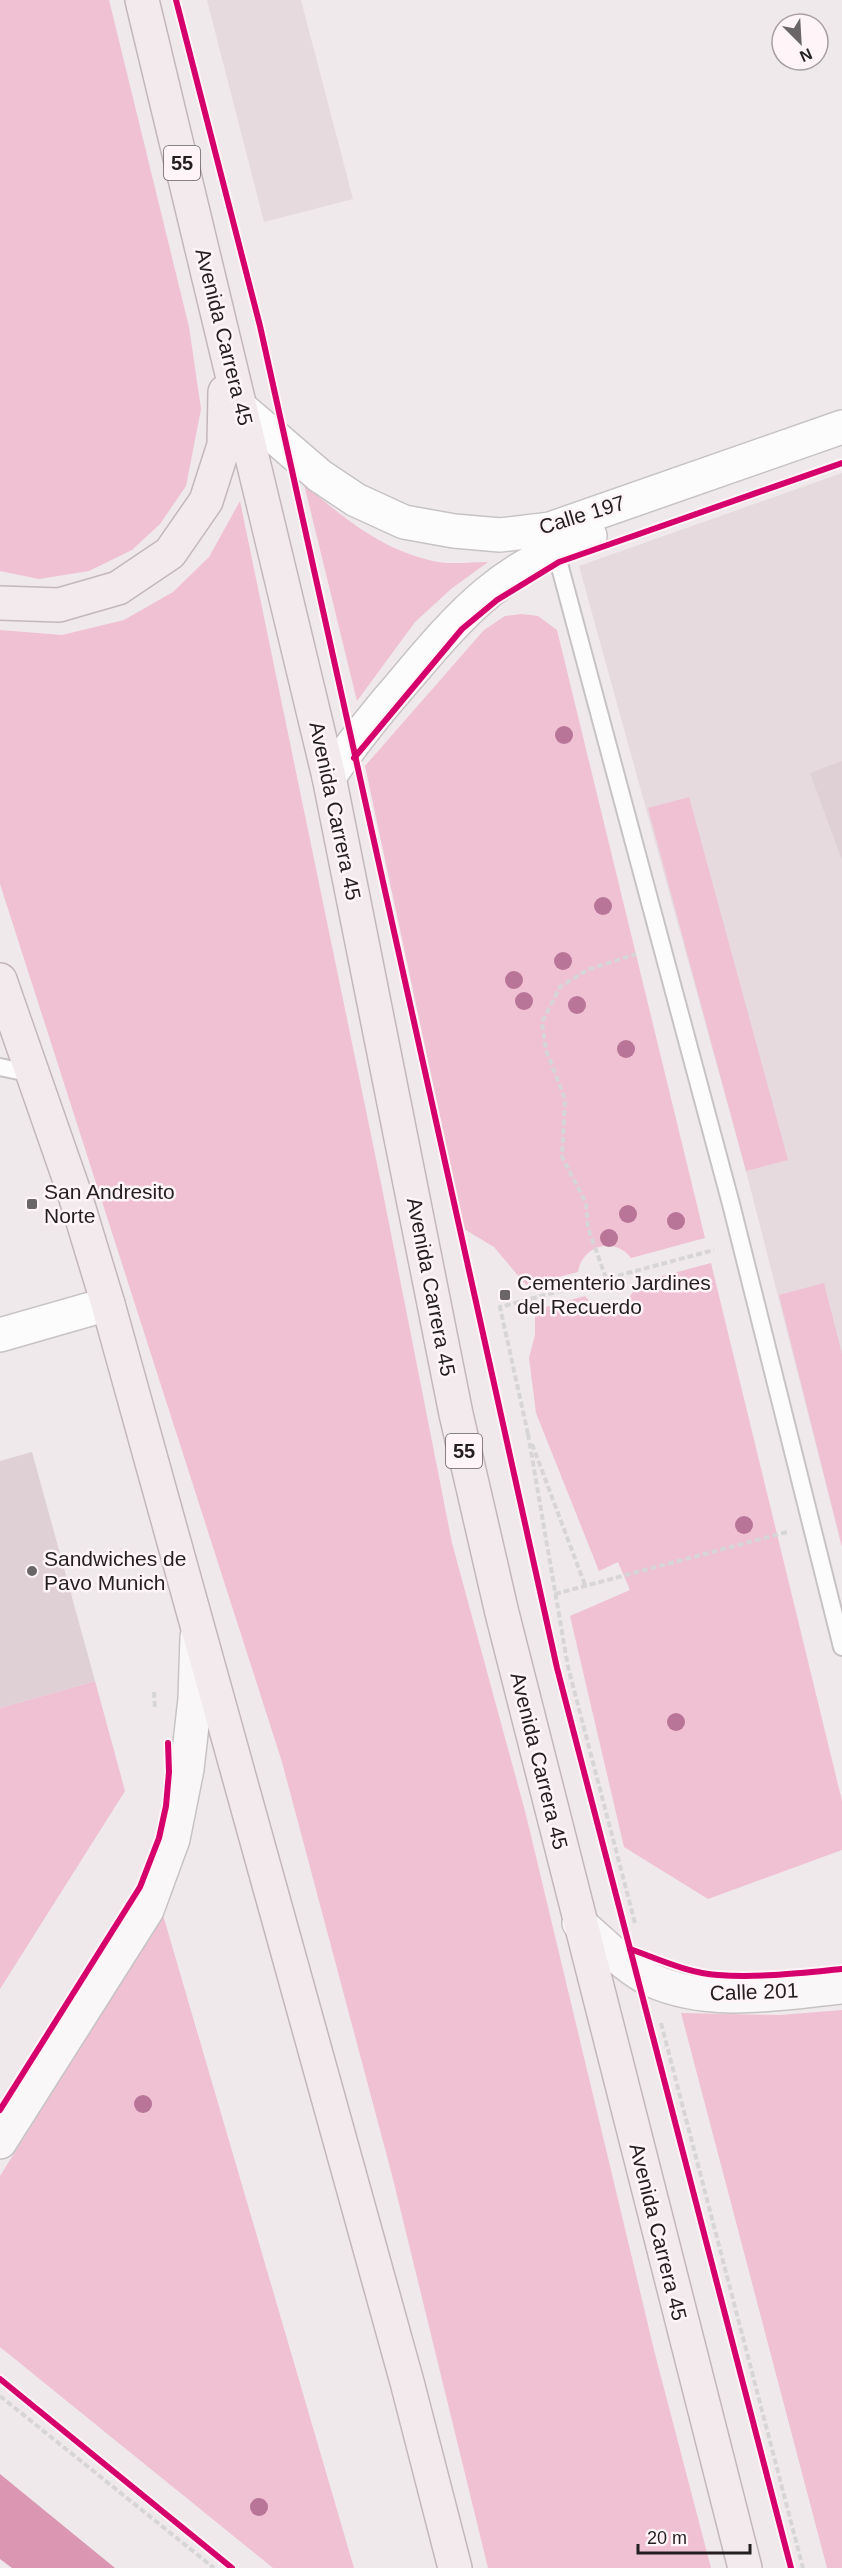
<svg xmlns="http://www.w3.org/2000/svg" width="842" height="2568" font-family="Helvetica,sans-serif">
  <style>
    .built { fill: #e7dadf }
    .green { fill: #f0c0d3 }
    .water { fill: #db96b2 }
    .building { fill: #ded0d5 }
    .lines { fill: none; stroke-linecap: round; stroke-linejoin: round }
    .lane-casing { stroke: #c7c3c4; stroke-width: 20 }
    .street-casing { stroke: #c7c3c4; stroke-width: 36 }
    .secondary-casing { stroke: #c7c3c4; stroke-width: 36 }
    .highway-casing { stroke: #c4b7bc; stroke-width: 36 }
    .path { stroke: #d7d5d6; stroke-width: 4; stroke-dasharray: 6 3; stroke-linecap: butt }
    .lane { stroke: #fdfcfc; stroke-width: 16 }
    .street { stroke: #fdfcfc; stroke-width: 33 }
    .secondary { stroke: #faf7f8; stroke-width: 33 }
    .highway { stroke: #f3eaee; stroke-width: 33 }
    .cycleway-casing { stroke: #fff4f8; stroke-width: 10 }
    .cycleway { stroke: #d6006c; stroke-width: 6 }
    .tree { fill: #b97598 }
    .poi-dot { fill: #6a6667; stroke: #fff4f8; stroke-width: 2 }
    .labels { text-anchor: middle; stroke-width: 5; stroke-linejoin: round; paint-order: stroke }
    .shield { fill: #fff4f8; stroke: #655f61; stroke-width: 1.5 }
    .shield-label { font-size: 20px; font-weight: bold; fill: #231f20 }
    .street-label { font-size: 21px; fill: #231f20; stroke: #fff4f8 }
    .poi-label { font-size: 21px; fill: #231f20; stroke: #fff4f8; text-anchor: start }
  </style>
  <rect width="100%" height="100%" fill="#efe9eb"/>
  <!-- built -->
  <g class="built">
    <polygon points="207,0 301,0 353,199 264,222"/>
    <polygon points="842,473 842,1547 746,1171 579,566"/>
  </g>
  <!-- green -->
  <g class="green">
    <polygon points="0,0 109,0 189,327 201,409 186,486 160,524 132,550 89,571 39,579 0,571"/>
    <path d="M304 484C342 517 382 550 433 561 450 565 471 562 488 562L451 589 415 622 357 701Z"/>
    <polygon points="240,501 383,1193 452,1543 526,1815 655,2354 711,2568 488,2568 392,2175 282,1762 0,884 0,630 62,635 124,620 173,592 209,557"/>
    <path d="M522 614 538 616 557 630 705 1238 631 1258C615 1236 582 1245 578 1272L526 1285 494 1247 464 1229 365 766 484 630 505 616Z"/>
    <polygon points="689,797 788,1160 746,1171 648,808"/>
    <path d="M711 1263 842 1801V1850L708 1899 624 1847 570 1616 630 1590 618 1562 599 1571 536 1413 529 1358 535 1335V1310L585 1296C602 1319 630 1309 636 1283Z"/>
    <polygon points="824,1283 842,1354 842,1547 779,1295"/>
    <polygon points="95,1681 125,1791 0,1989 0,1708"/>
    <polygon points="163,1915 354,2568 273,2568 0,2347 0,2176"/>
    <polygon points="842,2010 842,2568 827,2568 681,2013 780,2015"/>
  </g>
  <!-- water -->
  <polygon class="water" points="0,2474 115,2568 12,2568 0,2559"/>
  <!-- building -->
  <g class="building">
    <polygon points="842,761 842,860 810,773"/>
    <polygon points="32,1452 95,1681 0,1708 0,1461"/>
  </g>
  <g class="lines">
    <!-- lane casing -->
    <g class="lane-casing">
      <g id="lane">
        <polyline points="554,545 731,1204 842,1647"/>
        <polyline points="0,1067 33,1074"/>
      </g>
    </g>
    <!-- street casing -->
    <g class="street-casing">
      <g id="street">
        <polyline points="241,408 320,476 356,500 404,522 454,531 500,535 550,529 842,427"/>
        <path d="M329 777C353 742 378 711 405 680 463 611 502 567 590 536"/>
        <polyline points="0,1335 108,1304"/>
      </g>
    </g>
    <!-- secondary casing -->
    <g class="secondary-casing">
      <g id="secondary">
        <path d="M579 1923C600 1940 627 1969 651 1980 711 2007 780 1993 842 1987"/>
        <polyline points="0,2142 147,1910 173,1839 187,1769 195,1699 197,1637"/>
      </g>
    </g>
    <!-- highway casing -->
    <g class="highway-casing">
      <g id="highway">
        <polyline points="142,0 329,777 456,1414 502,1613 745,2568"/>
        <polyline points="0,603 59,605 118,588 170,553 206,501 224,445 225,392"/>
        <polyline points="0,980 74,1192 108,1304 407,2382 455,2568"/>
      </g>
    </g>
    <!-- path -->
    <g class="path">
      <polyline points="606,1278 588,1228 586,1203 562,1157 565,1099 546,1050 542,1022 560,987 587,970 636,954"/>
      <polyline points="528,1434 568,1667 635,1923"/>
      <polyline points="528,1434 500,1307 714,1250"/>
      <polyline points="532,1444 585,1585"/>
      <polyline points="555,1594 787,1532"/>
      <polyline points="154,1692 155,1709"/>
      <polyline points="661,2023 803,2568"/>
      <polyline points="0,2396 214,2568"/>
    </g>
    <!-- lane -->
    <use href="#lane" class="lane"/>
    <!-- street -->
    <use href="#street" class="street"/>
    <!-- secondary -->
    <use href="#secondary" class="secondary"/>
    <!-- highway -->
    <use href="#highway" class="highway"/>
    <!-- cycleway casing -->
    <g class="cycleway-casing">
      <g id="cycleway">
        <polyline points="176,0 260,326 557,1668 791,2568"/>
        <polyline points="354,758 462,629 497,600 559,562 842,463"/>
        <path d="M630 1949C658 1959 688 1973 718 1975 759 1978 801 1973 842 1969"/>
        <polyline points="0,2110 140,1887 159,1838 166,1806 169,1772 168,1743"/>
        <polyline points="0,2379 232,2568"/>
      </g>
    </g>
    <!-- cycleway -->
    <use href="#cycleway" class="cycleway"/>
  </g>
  <!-- trees -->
  <g class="tree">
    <circle cx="564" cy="735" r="9"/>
    <circle cx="603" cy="906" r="9"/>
    <circle cx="563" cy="961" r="9"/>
    <circle cx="514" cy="980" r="9"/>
    <circle cx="524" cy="1001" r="9"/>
    <circle cx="577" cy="1005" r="9"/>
    <circle cx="626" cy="1049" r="9"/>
    <circle cx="628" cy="1214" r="9"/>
    <circle cx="676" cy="1221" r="9"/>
    <circle cx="609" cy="1238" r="9"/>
    <circle cx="744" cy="1525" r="9"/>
    <circle cx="676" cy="1722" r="9"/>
    <circle cx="143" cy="2104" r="9"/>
    <circle cx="259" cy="2507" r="9"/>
  </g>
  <!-- markers -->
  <g class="poi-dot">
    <rect x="26" y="1198" width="12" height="12" rx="3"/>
    <rect x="499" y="1289" width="12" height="12" rx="3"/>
    <circle cx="32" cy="1571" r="6"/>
  </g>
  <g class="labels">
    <!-- shield labels -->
    <g class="shield">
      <rect x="164" y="146" width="36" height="34" rx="4.5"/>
      <rect x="446" y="1434" width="36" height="34" rx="4.5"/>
    </g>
    <g class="shield-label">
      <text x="182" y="170">55</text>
      <text x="464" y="1458">55</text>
    </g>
    <!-- street labels -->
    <g class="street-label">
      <text transform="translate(224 337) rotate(76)" y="7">Avenida Carrera 45</text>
      <text transform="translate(582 515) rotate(-17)" y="7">Calle 197</text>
      <text transform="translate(335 811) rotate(78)" y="7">Avenida Carrera 45</text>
      <text transform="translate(431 1287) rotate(79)" y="7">Avenida Carrera 45</text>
      <text transform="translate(539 1761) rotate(76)" y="7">Avenida Carrera 45</text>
      <text transform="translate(754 1992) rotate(-2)" y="7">Calle 201</text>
      <text transform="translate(658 2232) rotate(76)" y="7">Avenida Carrera 45</text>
    </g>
    <!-- poi labels -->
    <g class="poi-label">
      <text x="44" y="1199">San Andresito<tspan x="44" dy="24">Norte</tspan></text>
      <text x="517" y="1290">Cementerio Jardines<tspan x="517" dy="24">del Recuerdo</tspan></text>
      <text x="44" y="1566">Sandwiches de<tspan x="44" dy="24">Pavo Munich</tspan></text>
    </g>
  </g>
  <!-- north arrow -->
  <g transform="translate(800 42) rotate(156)"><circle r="28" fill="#fff4f8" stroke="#a79fa2" stroke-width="1.5"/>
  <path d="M0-4.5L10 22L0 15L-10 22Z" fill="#6a6667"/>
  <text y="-9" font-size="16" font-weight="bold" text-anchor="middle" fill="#231f20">N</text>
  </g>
  <!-- scale -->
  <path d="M638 2544v9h112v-9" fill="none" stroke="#231f20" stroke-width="3"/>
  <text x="647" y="2544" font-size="18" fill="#231f20" stroke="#fff4f8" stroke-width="4.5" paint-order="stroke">20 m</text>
</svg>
